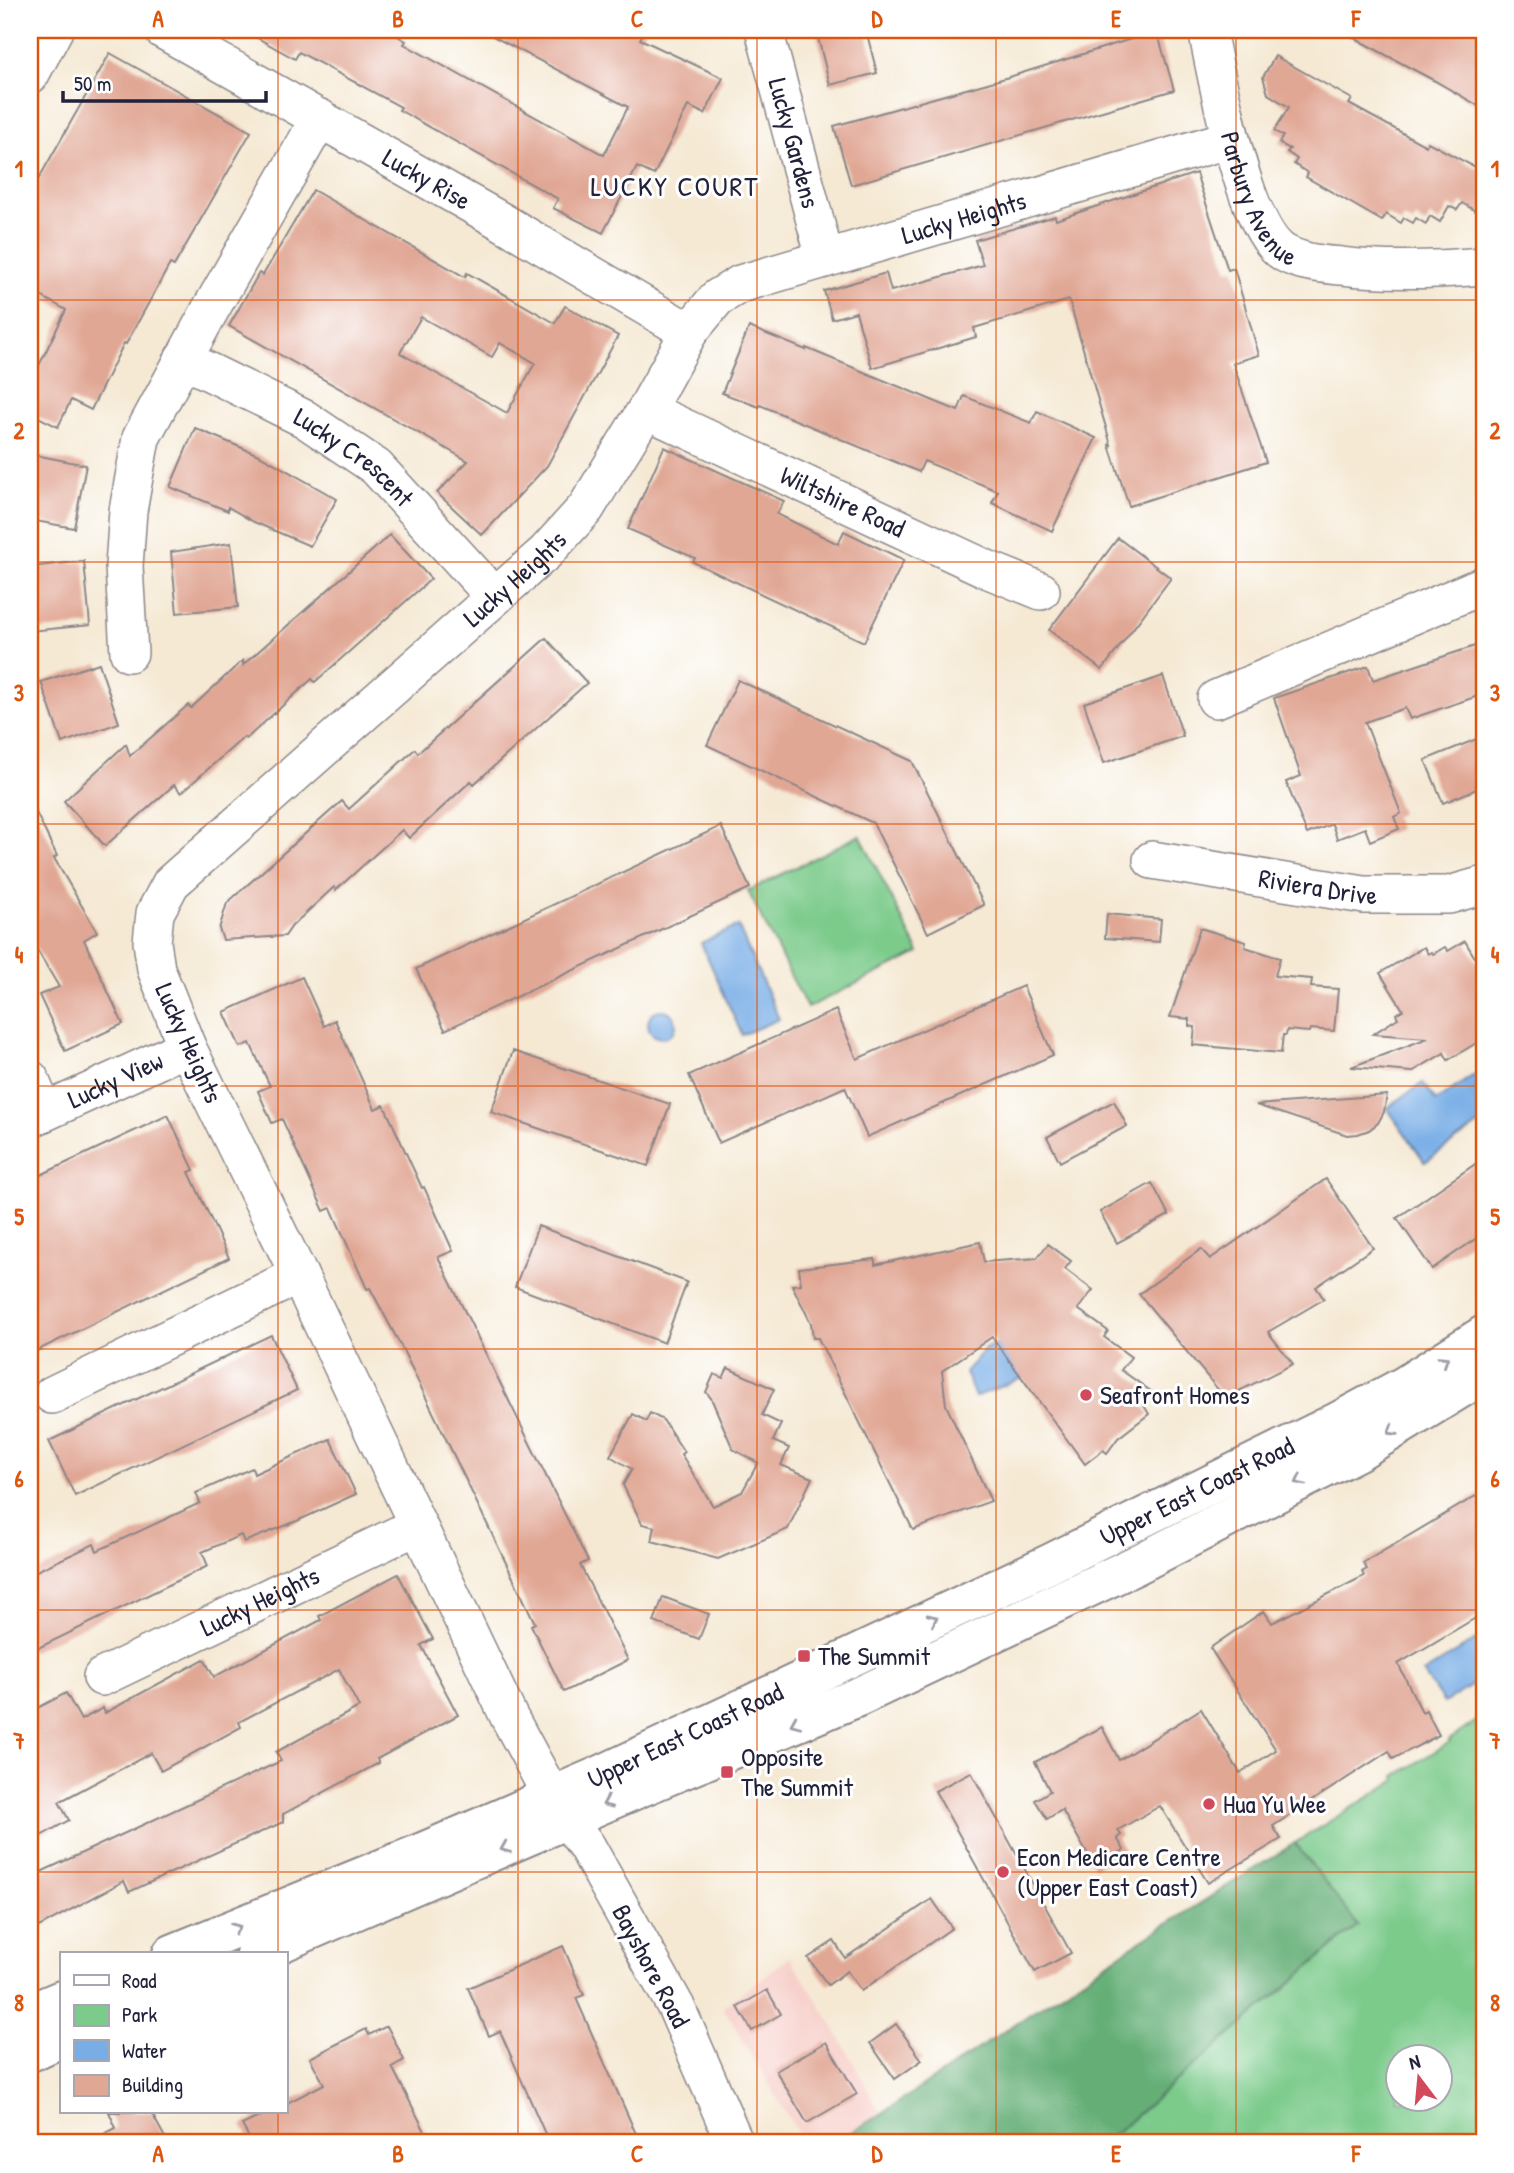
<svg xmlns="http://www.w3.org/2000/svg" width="1514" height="2173" font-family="'Patrick Hand',sans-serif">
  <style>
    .built { fill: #f7d0cb }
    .green { fill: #7ccb8b; stroke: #4f7663; stroke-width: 2; fill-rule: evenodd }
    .forest { fill: #65af77; stroke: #446859; stroke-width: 2 }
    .water { fill: #78ade6; stroke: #4d6890; stroke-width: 2 }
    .building { fill: #e1a795; fill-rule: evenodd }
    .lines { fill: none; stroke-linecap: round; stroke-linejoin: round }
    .minor-casing { stroke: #8c8688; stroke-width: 40 }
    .major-casing { stroke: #8c8688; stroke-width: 42 }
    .minor { stroke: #fff; stroke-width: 37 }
    .major { stroke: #fff; stroke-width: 38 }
    .oneway { stroke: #9c9ca7 }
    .grid { fill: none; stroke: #de560e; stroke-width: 2; stroke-opacity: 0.55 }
    .poi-dot { fill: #d1495b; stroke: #fff; stroke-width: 2.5 }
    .labels { text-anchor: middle; stroke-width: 6; stroke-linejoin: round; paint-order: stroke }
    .street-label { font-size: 26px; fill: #22223b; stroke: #fff }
    .poi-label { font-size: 26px; fill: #22223b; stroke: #fff; text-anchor: start }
    .neighbourhood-label { font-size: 28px; letter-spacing: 2px; fill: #22223b; stroke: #fff }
    .neatline { fill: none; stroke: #de560e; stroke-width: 2.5 }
    .grid-label { font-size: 23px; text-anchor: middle; font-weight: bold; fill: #de560e }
  </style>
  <rect width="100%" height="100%" fill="#fff"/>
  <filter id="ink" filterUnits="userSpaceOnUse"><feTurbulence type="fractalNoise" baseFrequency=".0143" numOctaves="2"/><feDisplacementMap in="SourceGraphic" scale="14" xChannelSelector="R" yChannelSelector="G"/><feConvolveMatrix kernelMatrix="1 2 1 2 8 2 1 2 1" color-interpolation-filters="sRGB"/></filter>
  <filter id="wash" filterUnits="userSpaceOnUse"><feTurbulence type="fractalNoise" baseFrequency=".00686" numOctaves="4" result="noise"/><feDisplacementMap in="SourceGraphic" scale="28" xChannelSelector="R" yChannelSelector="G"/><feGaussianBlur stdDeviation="1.57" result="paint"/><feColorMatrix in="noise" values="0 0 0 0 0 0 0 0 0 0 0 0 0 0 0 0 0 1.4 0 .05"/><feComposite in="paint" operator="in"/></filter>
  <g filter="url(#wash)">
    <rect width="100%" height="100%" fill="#f5e9d4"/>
    <!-- built -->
    <polygon class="built" points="790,1957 835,2029 881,2114 834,2143 804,2143 723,2007"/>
    <!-- green -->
    <g class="green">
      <polygon points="860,835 919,953 807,1008 748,891"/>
      <path d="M1484 1716V2143H1104L1357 1925 1295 1843 1396 1780 1395 1776 1450 1742 1449 1740ZM1398 2058H1440V2100H1398Z"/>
    </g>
    <!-- forest -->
    <polygon class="forest" points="1295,1843 1358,1925 1104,2143 834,2143 881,2114 1103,1965"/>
    <!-- water -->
    <g class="water">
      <polygon points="738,926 779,1019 742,1035 701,943"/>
      <circle cx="662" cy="1024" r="14"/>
      <polygon points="1484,1068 1484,1121 1425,1162 1387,1108 1423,1083 1436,1101"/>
      <polygon points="1007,1340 1022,1378 975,1397 965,1372 986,1348"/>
      <polygon points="1484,1635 1484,1678 1444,1703 1423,1673"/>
    </g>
    <g id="blocks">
      <!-- building -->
      <g class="building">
        <polygon points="243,30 387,30 406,41 404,44 604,155 628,107 481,30 645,30 640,39 723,78 705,114 688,106 654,175 637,167 603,233 553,208 558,199 399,110 401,107 299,52 295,59"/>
        <polygon points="816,30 866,30 877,73 830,85"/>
        <polygon points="1339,30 1484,30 1484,109 1435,81"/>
        <polygon points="1157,31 1174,90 851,185 834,126 1009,77"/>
        <polygon points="110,53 251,132 174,266 170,264 126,344 124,343 91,410 71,400 58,427 30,413 30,384 66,310 30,290 30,194"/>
        <polygon points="1275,56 1352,99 1349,104 1426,146 1428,142 1484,172 1484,216 1462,203 1457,210 1449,206 1440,222 1430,216 1426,224 1416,218 1413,223 1404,218 1401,223 1386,214 1382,221 1306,177 1308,173 1294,164 1297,159 1287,152 1290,149 1279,143 1283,136 1274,131 1289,107 1268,94 1263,77"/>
        <polygon points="1196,173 1228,270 1234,268 1259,355 1233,363 1266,462 1129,506 1109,445 1111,445 1069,300 974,328 976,337 872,368 856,312 832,319 824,291 886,273 891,291 983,265 975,240 1055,216 1056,220"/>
        <path d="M313 190 465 277 467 273 555 323 565 306 618 336 547 466 482 535 437 493 468 461 229 326 259 273 263 275ZM421 317 492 357 500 343 535 363 507 413 400 353Z"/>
        <polygon points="749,327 806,350 806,348 958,411 964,396 1031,423 1037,411 1096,438 1052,531 992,503 998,491 924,461 919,472 760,405 759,407 722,393"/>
        <polygon points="195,428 261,456 337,499 310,546 254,522 228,507 228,511 170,487"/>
        <polygon points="664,447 784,501 777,514 838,544 844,531 904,560 864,642 693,562 695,558 628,529"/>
        <polygon points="30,454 86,465 74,528 30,520"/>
        <polygon points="390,535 431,579 315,682 312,679 246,739 244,737 181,793 174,785 105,846 64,801 126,744 130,756 188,705 191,708 243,660 243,665"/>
        <polygon points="1118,538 1171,578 1102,670 1049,630"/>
        <polygon points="231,543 238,607 177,613 171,552"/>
        <polygon points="84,561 90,625 30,631 30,567"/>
        <polygon points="546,638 587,683 474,784 471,781 409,838 402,830 336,890 334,887 292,926 285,936 223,940 219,929 227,903 342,801 349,809 415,749 418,753"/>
        <polygon points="1484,643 1484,694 1410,719 1405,708 1365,722 1401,813 1394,817 1399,829 1370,841 1365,828 1337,839 1332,824 1307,834 1286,782 1301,776 1274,698 1368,666 1373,680"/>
        <polygon points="99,663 119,723 62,743 41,682"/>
        <polygon points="1163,676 1183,736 1104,763 1084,703"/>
        <polygon points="738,680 912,761 984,905 928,933 873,823 707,745"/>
        <polygon points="1484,736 1484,786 1443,803 1425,760"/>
        <polygon points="30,800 57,856 54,858 97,932 84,940 123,1024 65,1051 39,995 59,987 30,938"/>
        <polygon points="721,826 750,888 445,1030 416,969"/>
        <polygon points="1107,914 1161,919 1159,942 1105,938"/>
        <polygon points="1200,928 1246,942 1245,947 1280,958 1275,976 1312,979 1311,987 1338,989 1334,1031 1310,1029 1309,1032 1287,1030 1286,1035 1283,1035 1281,1053 1193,1045 1195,1027 1189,1026 1189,1019 1170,1017"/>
        <polygon points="1465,941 1484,973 1484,1042 1478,1042 1448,1060 1444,1053 1412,1072 1351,1067 1428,1038 1373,1034 1398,1018 1396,1014 1403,1010 1380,973 1424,947 1428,954 1431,952 1433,954 1445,947 1448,951"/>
        <polygon points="302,977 324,1026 335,1020 375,1109 384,1105 422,1188 424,1187 453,1251 438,1257 588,1561 580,1565 628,1660 564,1692 531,1625 535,1623 402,1348 370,1288 367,1289 331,1208 324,1211 282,1119 272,1123 258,1091 270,1086 250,1043 240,1047 224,1012"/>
        <polygon points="1023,986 1053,1055 867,1137 845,1087 719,1143 689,1075 836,1010 857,1059"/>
        <polygon points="513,1051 670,1104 648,1166 491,1112"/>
        <polygon points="1387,1095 1384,1112 1378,1123 1369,1130 1358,1134 1347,1135 1256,1105"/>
        <polygon points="1114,1101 1127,1126 1060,1162 1047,1137"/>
        <polygon points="168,1115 194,1170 189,1172 229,1258 30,1354 30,1180"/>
        <polygon points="1484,1158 1484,1233 1432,1269 1397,1218"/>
        <polygon points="1326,1179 1373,1248 1316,1287 1324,1299 1268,1332 1293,1364 1225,1398 1139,1294 1201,1249 1210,1259"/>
        <polygon points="1152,1183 1169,1215 1117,1243 1100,1212"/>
        <polygon points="538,1226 687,1282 664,1343 515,1287"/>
        <polygon points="980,1242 984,1262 1037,1258 1048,1244 1071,1261 1065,1269 1093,1290 1078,1309 1108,1331 1104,1337 1131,1357 1121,1370 1152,1392 1143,1404 1149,1414 1118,1438 1107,1453 1103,1450 1085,1464 992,1337 942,1371 946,1405 991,1501 913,1530 818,1338 813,1338 811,1323 792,1285 801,1284 799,1268 875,1259 875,1265"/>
        <polygon points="271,1335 297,1390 75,1496 49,1441"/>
        <polygon points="728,1368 774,1389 762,1415 781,1424 773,1441 789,1448 781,1465 812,1478 788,1529 718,1559 652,1541 655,1527 642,1524 623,1485 632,1469 610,1456 633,1414 646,1421 650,1413 663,1420 684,1452 681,1454 713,1506 742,1492 758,1463 733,1449 711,1398 706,1392 714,1374 723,1378"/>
        <polygon points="330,1439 356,1494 297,1521 244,1542 241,1535 202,1552 208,1566 30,1652 30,1574 94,1544 97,1551 200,1503 196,1493 252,1468 254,1474"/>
        <polygon points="1484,1491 1484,1613 1398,1664 1422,1712 1426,1710 1439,1735 1393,1759 1389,1751 1273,1826 1281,1839 1208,1883 1160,1806 1118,1830 1121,1835 1117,1838 1124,1850 1095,1867 1062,1810 1047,1819 1035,1800 1050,1791 1035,1762 1102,1727 1119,1760 1201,1709 1240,1773 1276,1750 1210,1648 1264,1611 1272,1623 1364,1576 1362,1572 1367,1569 1363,1563"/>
        <polygon points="398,1574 433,1639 421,1645 458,1715 377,1759 379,1763 283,1814 283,1822 129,1892 124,1881 39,1927 30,1909 30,1877 281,1761 276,1752 359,1707 339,1669 239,1722 241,1727 161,1771 151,1753 59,1802 69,1820 30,1842 30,1712 66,1693 81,1720 103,1708 105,1713 204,1659 214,1677 321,1620 319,1616"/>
        <polygon points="663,1597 709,1614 699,1639 654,1622"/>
        <polygon points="971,1772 1071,1953 1035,1972 935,1791"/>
        <polygon points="932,1899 952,1928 861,1991 847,1971 828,1985 808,1958 834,1941 845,1958"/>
        <polygon points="563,1946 584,1995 576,1998 640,2143 549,2143 500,2031 489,2036 468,1988"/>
        <polygon points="767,1990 781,2014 752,2031 738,2007"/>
        <polygon points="896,2024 922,2060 895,2079 870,2043"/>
        <polygon points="387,2026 404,2060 392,2067 431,2143 252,2143 242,2125 269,2112 285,2112 285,2104 324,2084 310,2058 366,2029 369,2035"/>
        <polygon points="826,2042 857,2094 807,2123 776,2071"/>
        <polygon points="109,2112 151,2112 168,2143 87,2143 116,2128"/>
      </g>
    </g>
  </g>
  <g filter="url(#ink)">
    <use href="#blocks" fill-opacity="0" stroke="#8c8688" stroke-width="2"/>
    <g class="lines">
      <!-- minor casing -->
      <g class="minor-casing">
        <g id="minor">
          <path id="s1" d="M163 30 499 220 689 332"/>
          <path id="s2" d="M764 30 825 258"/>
          <path id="s3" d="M1207 30C1217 78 1243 228 1284 253 1302 263 1321 264 1341 266 1389 272 1436 270 1484 266"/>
          <polyline points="30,75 54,30"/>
          <path id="s4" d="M183 359 305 419 376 467 494 596"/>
          <path id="s5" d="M646 410 989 570 1041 591"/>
          <polyline points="129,653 124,566 128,511 141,438 209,312 320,118"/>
          <polyline points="1216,699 1484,585"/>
          <path id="s6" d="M1152 860 1364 895H1449L1484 885"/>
          <polyline points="30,1079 44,1112"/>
          <path id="s7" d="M30 1119 187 1047"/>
          <polyline points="52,1395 299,1275"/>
          <path id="s8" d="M102 1677 417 1526"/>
          <path id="s9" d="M735 2143 676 2007 587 1847 552 1797 509 1717 299 1275 187 1047 156 969 152 942 155 913 171 883 546 552 586 508 646 410 689 332 717 298 740 284 1230 139"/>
        </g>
      </g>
      <!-- major casing -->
      <g class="major-casing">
        <g id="major">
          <path id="s10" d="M172 1954 418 1854 601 1775 1049 1564 1339 1421 1404 1386 1484 1335"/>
          <polyline points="255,1954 646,1785 858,1697 1136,1565 1360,1450 1484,1374"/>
          <polyline points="30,2013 61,2000"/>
          <polyline points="30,2052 61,2038"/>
        </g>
      </g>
      <!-- minor -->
      <use href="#minor" class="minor"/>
      <!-- major -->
      <use href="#major" class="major"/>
    </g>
    <!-- one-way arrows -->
    <defs><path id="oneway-chevron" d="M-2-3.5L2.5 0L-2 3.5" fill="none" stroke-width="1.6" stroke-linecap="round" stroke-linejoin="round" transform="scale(1.75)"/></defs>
    <g class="oneway">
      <use href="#oneway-chevron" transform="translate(1444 1360) rotate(-33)"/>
      <use href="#oneway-chevron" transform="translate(1392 1431) rotate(149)"/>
      <use href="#oneway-chevron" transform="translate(1300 1481) rotate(153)"/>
      <use href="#oneway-chevron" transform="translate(933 1619) rotate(-25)"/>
      <use href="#oneway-chevron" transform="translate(795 1723) rotate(157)"/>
      <use href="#oneway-chevron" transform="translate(607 1803) rotate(156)"/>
      <use href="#oneway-chevron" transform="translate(505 1848) rotate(157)"/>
      <use href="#oneway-chevron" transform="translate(236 1928) rotate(-22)"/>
    </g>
  </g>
  <!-- grid -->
  <path class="grid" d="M278 30V1954M518 30V2143M757 30V2143M996 30V2143M1236 30V2143M30 300H1484M30 562H1484M30 824H1484M30 1086H1484M30 1349H1484M30 1610H1484M30 1872H1484M278 2112V2143"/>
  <!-- markers -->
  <g class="poi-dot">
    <circle cx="1086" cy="1395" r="7"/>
    <rect x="797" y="1649" width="14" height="14" rx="3.5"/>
    <rect x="720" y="1765" width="14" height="14" rx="3.5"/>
    <circle cx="1209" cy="1804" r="7"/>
    <circle cx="1003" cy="1872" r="7"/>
  </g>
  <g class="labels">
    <!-- street labels -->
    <g class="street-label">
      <text dy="9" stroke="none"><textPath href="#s2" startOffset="117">Lucky Gardens</textPath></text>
      <text dy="9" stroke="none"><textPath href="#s1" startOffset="303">Lucky Rise</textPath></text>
      <text dy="9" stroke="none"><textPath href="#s3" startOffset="178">Parbury Avenue</textPath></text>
      <text dy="9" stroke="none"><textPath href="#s9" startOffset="2469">Lucky Heights</textPath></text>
      <text dy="9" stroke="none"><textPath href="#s4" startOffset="198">Lucky Crescent</textPath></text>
      <text dy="9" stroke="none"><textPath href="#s5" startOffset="217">Wiltshire Road</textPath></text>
      <text dy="9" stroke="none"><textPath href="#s9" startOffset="1860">Lucky Heights</textPath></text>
      <text dy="9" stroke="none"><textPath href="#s6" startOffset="168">Riviera Drive</textPath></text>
      <text transform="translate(189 1043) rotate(66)" y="9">Lucky Heights</text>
      <text dy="9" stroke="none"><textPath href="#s7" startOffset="94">Lucky View</textPath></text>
      <text dy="9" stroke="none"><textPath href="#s10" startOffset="1125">Upper East Coast Road</textPath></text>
      <text dy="9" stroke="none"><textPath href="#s8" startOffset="175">Lucky Heights</textPath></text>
      <text dy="9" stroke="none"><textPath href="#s10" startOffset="558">Upper East Coast Road</textPath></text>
      <text transform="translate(651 1966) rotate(62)" y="9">Bayshore Road</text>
    </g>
    <!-- poi labels -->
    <g class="poi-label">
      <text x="1100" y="1404">Seafront Homes</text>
      <text x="818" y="1665">The Summit</text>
      <text x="741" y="1766">Opposite<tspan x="741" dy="30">The Summit</tspan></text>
      <text x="1223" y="1813">Hua Yu Wee</text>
      <text x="1017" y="1866">Econ Medicare Centre<tspan x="1017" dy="30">(Upper East Coast)</tspan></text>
    </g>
    <!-- neighbourhood labels -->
    <g class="neighbourhood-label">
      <text x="675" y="196">LUCKY COURT</text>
    </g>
  </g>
  <!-- margin -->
  <rect width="1514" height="2173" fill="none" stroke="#fff" stroke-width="77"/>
  <!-- legend -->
  <rect x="60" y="1952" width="228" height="161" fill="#ffffff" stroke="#a7a7b1" stroke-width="2"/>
  <rect x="74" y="1975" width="35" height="10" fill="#ffffff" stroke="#a7a7b1" stroke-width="2"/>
  <text x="122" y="1988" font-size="21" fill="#22223b">Road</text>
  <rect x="74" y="2005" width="35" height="21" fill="#7ccb8b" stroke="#a7a7b1" stroke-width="2"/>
  <text x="122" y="2022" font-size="21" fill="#22223b">Park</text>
  <rect x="74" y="2040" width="35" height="21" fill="#78ade6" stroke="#a7a7b1" stroke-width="2"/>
  <text x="122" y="2058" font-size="21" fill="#22223b">Water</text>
  <rect x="74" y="2075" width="35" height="21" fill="#e1a795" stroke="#a7a7b1" stroke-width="2"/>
  <text x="122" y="2092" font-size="21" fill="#22223b">Building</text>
  <!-- north arrow -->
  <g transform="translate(1419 2078) rotate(344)"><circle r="33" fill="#ffffff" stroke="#a7a7b1" stroke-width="2"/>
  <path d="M0-5L12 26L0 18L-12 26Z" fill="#d1495b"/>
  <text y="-10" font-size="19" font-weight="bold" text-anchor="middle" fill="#22223b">N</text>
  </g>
  <!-- scale -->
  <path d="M63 91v10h203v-10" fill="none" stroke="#22223b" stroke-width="3.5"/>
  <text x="74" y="91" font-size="21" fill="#22223b" stroke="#ffffff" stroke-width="5" paint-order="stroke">50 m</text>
  <rect x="38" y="38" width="1438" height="2096" class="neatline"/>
  <g class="grid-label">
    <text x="158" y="27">A</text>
    <text x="398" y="27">B</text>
    <text x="637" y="27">C</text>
    <text x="877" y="27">D</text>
    <text x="1116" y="27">E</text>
    <text x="1356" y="27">F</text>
    <text x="19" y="177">1</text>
    <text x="1495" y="177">1</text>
    <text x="19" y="439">2</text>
    <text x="1495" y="439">2</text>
    <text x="19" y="701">3</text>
    <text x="1495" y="701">3</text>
    <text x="19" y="963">4</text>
    <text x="1495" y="963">4</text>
    <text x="19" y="1225">5</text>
    <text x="1495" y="1225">5</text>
    <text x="19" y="1487">6</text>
    <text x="1495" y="1487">6</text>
    <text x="19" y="1749">7</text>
    <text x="1495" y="1749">7</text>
    <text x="19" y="2011">8</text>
    <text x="1495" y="2011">8</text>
    <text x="158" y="2162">A</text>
    <text x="398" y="2162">B</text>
    <text x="637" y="2162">C</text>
    <text x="877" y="2162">D</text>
    <text x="1116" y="2162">E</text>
    <text x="1356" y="2162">F</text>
  </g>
</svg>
